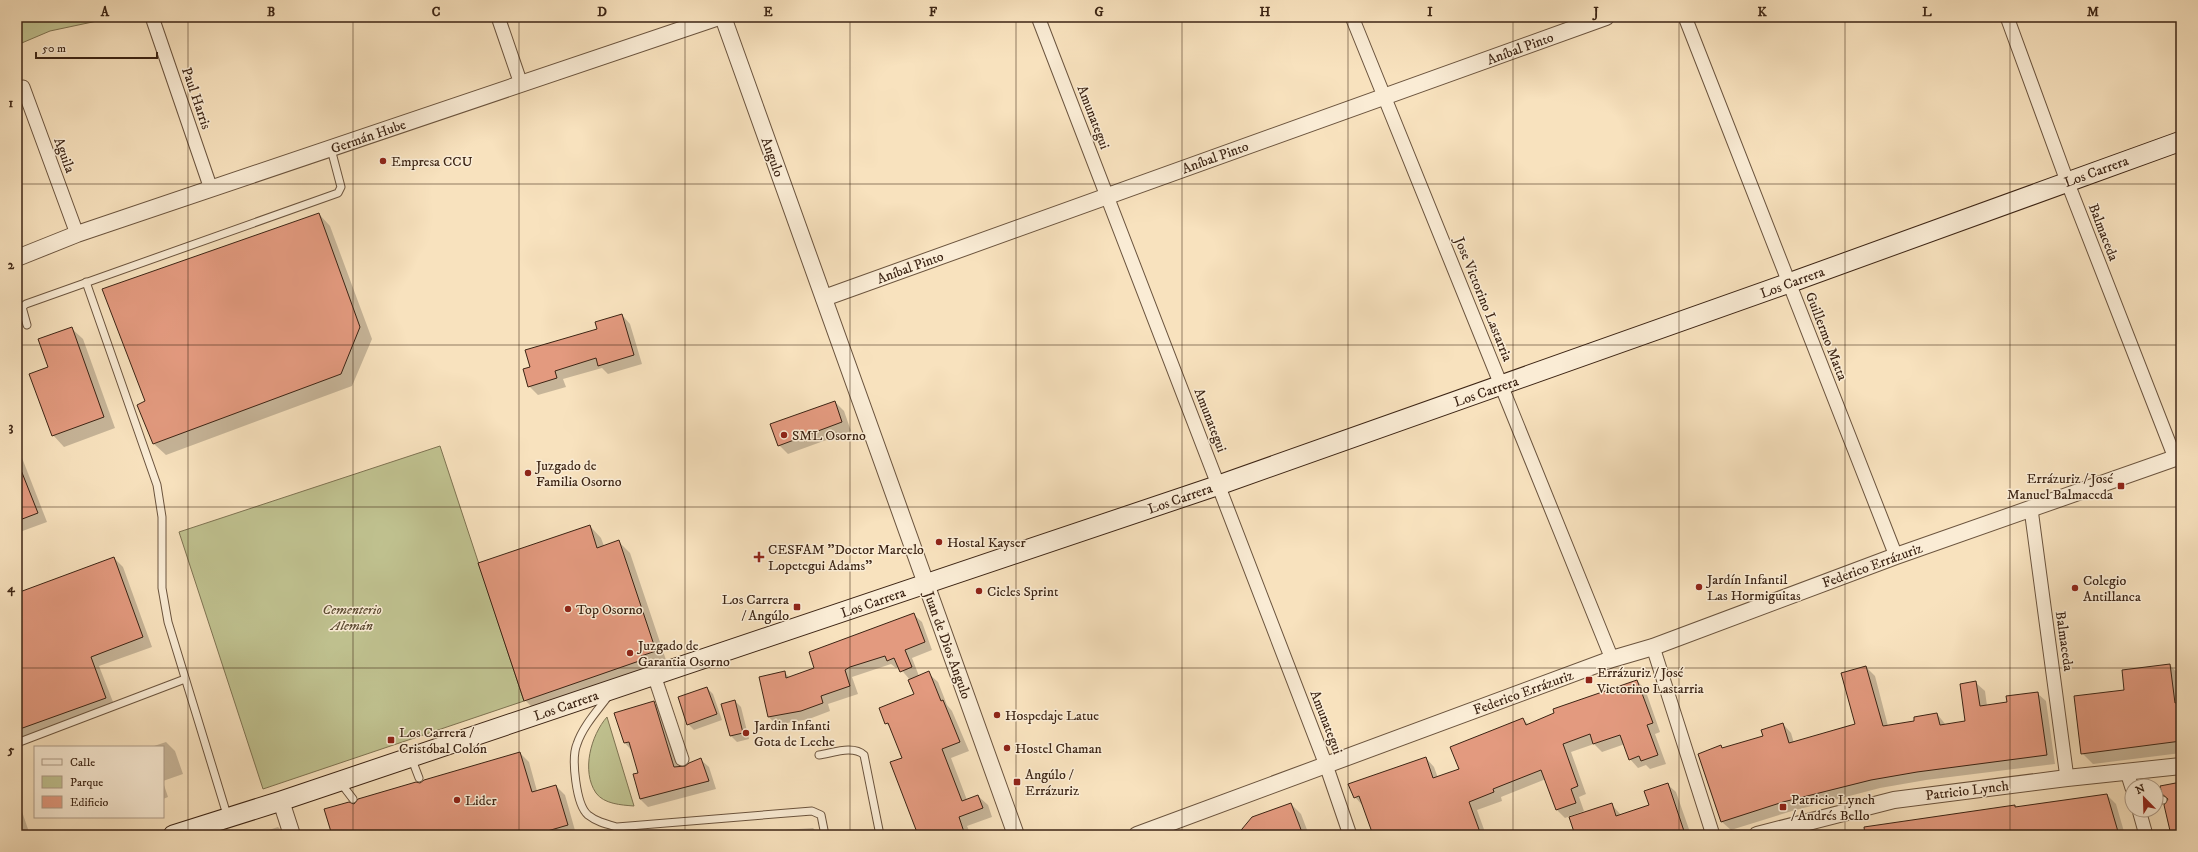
<svg xmlns="http://www.w3.org/2000/svg" width="2198" height="852" font-family="'IM FELL DW Pica',serif">
  <style>
    .green { fill: #c0c290; stroke: #7e7352 }
    .shadow { fill: #0003 }
    .building { fill: #e39a7f; stroke: #3c2414 }
    .lines { fill: none; stroke-linecap: round; stroke-linejoin: round }
    .service-casing { stroke: #6b543e; stroke-width: 9 }
    .minor-casing { stroke: #6b543e; stroke-width: 15 }
    .tertiary-casing { stroke: #6b543e; stroke-width: 18 }
    .secondary-casing { stroke: #3c2414; stroke-width: 21 }
    .service { stroke: #faecd5; stroke-width: 7 }
    .minor { stroke: #faecd5; stroke-width: 13 }
    .tertiary { stroke: #faecd5; stroke-width: 16 }
    .secondary { stroke: #faecd5; stroke-width: 19 }
    .grid { fill: none; stroke: #3c2414; stroke-width: 1; stroke-opacity: 0.55 }
    .poi-dot { fill: #8f2418; stroke: #faecd5; stroke-width: 1.5 }
    .labels { text-anchor: middle; stroke-width: 3; stroke-linejoin: round; paint-order: stroke }
    .street-label { font-size: 14px; fill: #3c2414; stroke: #faecd5 }
    .poi-label { font-size: 14px; fill: #3c2414; stroke: #faecd5; text-anchor: start }
    .park-label { font-size: 14px; font-style: italic; fill: #5d4c33; stroke: #faecd5 }
    .neatline { fill: none; stroke: #3c2414; stroke-width: 1.5 }
    .grid-label { font-size: 13px; text-anchor: middle; font-weight: bold; fill: #3c2414 }
  </style>
  <rect width="100%" height="100%" fill="#f8e2be"/>
  <filter id="stains"><feTurbulence type="fractalNoise" baseFrequency=".005" numOctaves="4"/><feColorMatrix values="0 0 0 0 .2 0 0 0 0 .09 0 0 0 0 .02 0 0 0 .5 -.17"/></filter>
  <radialGradient id="worn" r=".72"><stop offset=".6" stop-color="#630" stop-opacity="0"/><stop offset="1" stop-color="#630" stop-opacity=".3"/></radialGradient>
  <!-- green -->
  <g class="green">
    <polygon points="17,17 116,17 50,31 17,45"/>
    <polygon points="440,446 524,701 263,789 179,532"/>
    <path d="M607 717 634 806C621 805 604 804 596 793 581 771 591 735 607 717Z"/>
  </g>
  <!-- shadow -->
  <g class="shadow">
    <polygon points="319,214 330,226 372,339 352,386 166,455 154,444 138,405 147,402"/>
    <polygon points="622,315 630,324 642,364 608,374 602,368 563,379 566,387 538,395 529,386 531,368"/>
    <polygon points="71,328 83,339 115,428 64,447 53,435 49,368"/>
    <polygon points="835,402 844,411 851,431 788,454 779,445"/>
    <polygon points="17,445 47,522 17,533"/>
    <polygon points="590,526 601,538 604,546 618,541 630,553 667,663 537,712 525,700"/>
    <polygon points="114,558 123,567 152,647 99,666 115,707 17,743 17,594"/>
    <polygon points="914,615 922,622 932,650 912,658 919,676 928,673 938,682 947,705 952,711 969,751 951,758 967,800 978,796 988,805 992,817 967,826 971,835 913,835 918,832 904,758 892,729 886,723 915,695 910,680 899,667 896,668 891,664 852,677 858,694 828,704 830,711 809,719 776,725 769,717 760,678 784,672 790,678 816,668"/>
    <polygon points="2170,665 2180,676 2181,681 2181,753 2093,764 2082,753 2125,691"/>
    <polygon points="1866,667 1875,676 1888,726 1916,722 1937,714 1946,725 1966,722 1976,683 1985,691 1987,706 2008,703 2037,693 2046,701 2055,764 1926,780 1880,788 1792,811 1731,830 1722,822 1699,754 1721,747 1723,749 1764,737 1783,724 1791,733 1794,743 1857,724"/>
    <polygon points="1637,681 1645,689 1660,732 1655,734 1666,764 1650,769 1646,765 1638,768 1630,759 1625,744 1602,752 1594,744 1571,752 1586,794 1579,797 1584,811 1565,818 1556,809 1546,779 1501,797 1502,801 1477,810 1486,835 1374,835 1363,806 1355,797 1426,758 1434,767 1438,778 1460,769 1523,719 1529,725"/>
    <polygon points="707,688 713,694 722,720 694,730 688,724"/>
    <polygon points="735,701 741,707 749,739 737,742 731,736 722,704"/>
    <polygon points="654,703 662,710 679,768 685,767 701,760 709,767 716,789 648,807 640,799 640,774 632,751 625,743 616,714"/>
    <polygon points="166,742 175,751 183,774 163,781 163,747 151,747"/>
    <polygon points="520,753 529,762 537,791 556,786 565,795 576,834 333,835 354,805"/>
    <polygon points="163,782 168,797 163,799"/>
    <polygon points="1667,784 1676,792 1691,835 1571,835 1576,833 1611,804 1621,815 1650,805"/>
    <polygon points="2107,795 2116,804 2125,835 1850,835 1894,824 2014,806 2017,808"/>
    <polygon points="17,797 30,835 17,835"/>
    <polygon points="1291,804 1301,814 1309,835 1230,835 1240,834"/>
    <polygon points="278,827 286,835 254,835"/>
    <polygon points="813,828 820,835 708,835"/>
  </g>
  <!-- building -->
  <g class="building">
    <polygon points="319,213 360,327 341,374 153,444 137,405 145,401 102,289"/>
    <polygon points="622,314 634,355 598,366 596,358 555,371 557,378 528,387 523,369 530,367 525,350 597,329 595,322"/>
    <polygon points="72,327 104,417 52,436 29,374 48,367 38,339"/>
    <polygon points="835,401 842,422 778,446 770,424"/>
    <polygon points="17,460 38,513 17,521"/>
    <polygon points="590,525 597,548 619,540 656,651 641,656 642,660 524,701 478,563"/>
    <polygon points="114,557 143,637 91,657 106,698 17,730 17,593"/>
    <polygon points="914,613 925,642 905,650 912,667 900,672 894,658 887,661 885,656 850,667 845,670 850,686 821,696 823,703 801,711 768,717 759,677 785,671 786,678 814,668 809,652"/>
    <polygon points="2170,664 2175,703 2181,702 2181,741 2081,754 2074,696 2124,690 2122,670"/>
    <polygon points="1866,666 1883,726 1914,721 1914,717 1937,713 1940,725 1965,721 1960,684 1976,681 1980,706 2007,702 2006,696 2038,692 2047,755 1917,772 1871,780 1783,802 1721,822 1698,754 1721,745 1722,748 1763,736 1761,730 1783,723 1789,743 1855,724 1841,673"/>
    <polygon points="929,671 941,701 943,700 960,742 942,749 962,801 978,795 983,808 959,817 965,835 918,835 890,762 902,758 888,723 885,724 879,708 914,694 908,680"/>
    <polygon points="1637,680 1653,723 1647,725 1658,755 1641,761 1639,756 1629,760 1620,735 1593,744 1590,734 1563,744 1578,786 1571,789 1576,803 1556,810 1541,770 1493,789 1494,792 1469,802 1481,835 1373,835 1359,796 1354,798 1348,784 1426,757 1433,778 1459,769 1450,747 1523,718 1526,725 1554,713 1553,709"/>
    <polygon points="707,687 717,714 687,725 678,697"/>
    <polygon points="735,700 743,733 730,736 721,704"/>
    <polygon points="654,701 674,767 685,766 689,763 701,758 709,781 640,799 633,774 638,773 629,742 624,743 614,713"/>
    <polygon points="520,752 532,792 556,785 568,825 544,832 545,835 332,835 324,809 349,802 354,804 358,799 416,782 420,783 424,780"/>
    <polygon points="2181,782 2181,835 2171,835 2164,805 2168,799 2162,794 2160,786"/>
    <polygon points="1668,783 1684,831 1672,835 1575,835 1569,817 1612,803 1616,816 1649,805 1644,791"/>
    <polygon points="2107,794 2119,835 1865,835 1864,827 2015,805 2015,807"/>
    <polygon points="1291,803 1303,835 1237,835 1252,817"/>
  </g>
  <g class="lines">
    <!-- service casing -->
    <g class="service-casing">
      <g id="service">
        <polyline points="86,282 157,485 162,517 162,588 168,622 228,818"/>
        <polyline points="27,325 22,307 26,304 338,193 341,187 331,149"/>
        <path d="M609 695C598 710 583 726 577 744 571 758 576 805 588 815 597 822 606 824 617 827L812 811 821 815 825 835"/>
        <polyline points="17,743 185,679"/>
        <path d="M819 755C833 753 853 745 864 755L880 835"/>
        <polyline points="411,757 419,778"/>
        <polyline points="340,782 353,799"/>
        <polyline points="2156,798 2163,800"/>
      </g>
    </g>
    <!-- minor casing -->
    <g class="minor-casing">
      <g id="minor">
        <polyline points="152,17 211,189"/>
        <polyline points="498,17 521,84"/>
        <polyline points="1038,17 1326,765 1350,835"/>
        <polyline points="1352,17 1612,659"/>
        <polyline points="1685,17 1896,556"/>
        <polyline points="2007,17 2067,181 2175,458"/>
        <polyline points="23,87 77,234"/>
        <polyline points="2031,509 2067,778"/>
        <polyline points="1653,647 1713,835"/>
        <polyline points="654,675 682,759"/>
        <polyline points="2127,772 2132,788"/>
        <polyline points="2139,810 2146,835"/>
      </g>
    </g>
    <!-- tertiary casing -->
    <g class="tertiary-casing">
      <g id="tertiary">
        <polyline points="723,17 1016,835"/>
        <polyline points="17,258 77,234 719,17"/>
        <polyline points="824,298 1606,17"/>
        <polyline points="281,801 292,835"/>
        <polyline points="1137,835 1612,659 1653,647 1896,556 2181,456"/>
        <polyline points="1757,835 1894,800 2067,778 2181,766"/>
      </g>
    </g>
    <!-- secondary casing -->
    <g class="secondary-casing">
      <polyline id="secondary" points="173,835 281,801 1219,485 1789,283 2181,141"/>
    </g>
    <!-- service -->
    <use href="#service" class="service"/>
    <!-- minor -->
    <use href="#minor" class="minor"/>
    <!-- tertiary -->
    <use href="#tertiary" class="tertiary"/>
    <!-- secondary -->
    <use href="#secondary" class="secondary"/>
  </g>
  <!-- grid -->
  <path class="grid" d="M188 17V835M353 17V835M519 17V835M685 17V835M850 17V835M1016 17V835M1182 17V835M1348 17V835M1513 17V835M1679 17V835M1845 17V835M2010 17V835M17 184H2181M17 345H2181M17 507H2181M17 668H2181"/>
  <!-- markers -->
  <g class="poi-dot">
    <circle cx="383" cy="161" r="4"/>
    <circle cx="784" cy="435" r="4"/>
    <circle cx="528" cy="473" r="4"/>
    <rect x="2117" y="482" width="8" height="8" rx="2"/>
    <circle cx="939" cy="542" r="4"/>
    <path d="M757 551h4v4h4v4h-4v4h-4v-4h-4v-4h4z"/>
    <circle cx="1699" cy="587" r="4"/>
    <circle cx="2075" cy="588" r="4"/>
    <circle cx="979" cy="591" r="4"/>
    <rect x="793" y="603" width="8" height="8" rx="2"/>
    <circle cx="568" cy="609" r="4"/>
    <circle cx="630" cy="653" r="4"/>
    <rect x="1585" y="676" width="8" height="8" rx="2"/>
    <circle cx="997" cy="715" r="4"/>
    <circle cx="746" cy="733" r="4"/>
    <rect x="387" y="736" width="8" height="8" rx="2"/>
    <circle cx="1007" cy="748" r="4"/>
    <rect x="1013" y="778" width="8" height="8" rx="2"/>
    <circle cx="457" cy="800" r="4"/>
    <rect x="1779" y="803" width="8" height="8" rx="2"/>
  </g>
  <g class="labels">
    <!-- street labels -->
    <g class="street-label">
      <text transform="translate(1520 48) rotate(-20)" y="5">Aníbal Pinto</text>
      <text transform="translate(197 98) rotate(71)" y="5">Paul Harris</text>
      <text transform="translate(1094 117) rotate(69)" y="5">Amunategui</text>
      <text transform="translate(368 136) rotate(-19)" y="5">Germán Hube</text>
      <text transform="translate(65 155) rotate(70)" y="5">Aguila</text>
      <text transform="translate(773 157) rotate(70)" y="5">Angulo</text>
      <text transform="translate(1215 157) rotate(-20)" y="5">Aníbal Pinto</text>
      <text transform="translate(2096 171) rotate(-20)" y="5">Los Carrera</text>
      <text transform="translate(2104 232) rotate(69)" y="5">Balmaceda</text>
      <text transform="translate(910 267) rotate(-20)" y="5">Aníbal Pinto</text>
      <text transform="translate(1792 282) rotate(-20)" y="5">Los Carrera</text>
      <text transform="translate(1484 299) rotate(68)" y="5">Jose Victorino Lastarria</text>
      <text transform="translate(1827 336) rotate(69)" y="5">Guillermo Matta</text>
      <text transform="translate(1486 391) rotate(-19)" y="5">Los Carrera</text>
      <text transform="translate(1211 420) rotate(69)" y="5">Amunategui</text>
      <text transform="translate(1180 498) rotate(-19)" y="5">Los Carrera</text>
      <text transform="translate(1872 565) rotate(-20)" y="5">Federico Errázuriz</text>
      <text transform="translate(873 602) rotate(-19)" y="5">Los Carrera</text>
      <text transform="translate(2065 641) rotate(82)" y="5">Balmaceda</text>
      <text transform="translate(948 645) rotate(70)" y="5">Juan de Dios Angulo</text>
      <text transform="translate(1523 692) rotate(-20)" y="5">Federico Errázuriz</text>
      <text transform="translate(566 705) rotate(-19)" y="5">Los Carrera</text>
      <text transform="translate(1327 722) rotate(69)" y="5">Amunategui</text>
      <text transform="translate(1967 790) rotate(-7)" y="5">Patricio Lynch</text>
    </g>
    <!-- poi labels -->
    <g class="poi-label">
      <text x="391" y="166">Empresa CCU</text>
      <text x="792" y="440">SML Osorno</text>
      <text x="536" y="470">Juzgado de<tspan x="536" dy="16">Familia Osorno</tspan></text>
      <text x="2113" y="483" text-anchor="end">Errázuriz / José<tspan x="2113" dy="16">Manuel Balmaceda</tspan></text>
      <text x="947" y="547">Hostal Kayser</text>
      <text x="768" y="554">CESFAM "Doctor Marcelo<tspan x="768" dy="16">Lopetegui Adams"</tspan></text>
      <text x="1707" y="584">Jardín Infantil<tspan x="1707" dy="16">Las Hormiguitas</tspan></text>
      <text x="2083" y="585">Colegio<tspan x="2083" dy="16">Antillanca</tspan></text>
      <text x="987" y="596">Cicles Sprint</text>
      <text x="789" y="604" text-anchor="end">Los Carrera<tspan x="789" dy="16">/ Angúlo</tspan></text>
      <text x="576" y="614">Top Osorno</text>
      <text x="638" y="650">Juzgado de<tspan x="638" dy="16">Garantia Osorno</tspan></text>
      <text x="1597" y="677">Errázuriz / José<tspan x="1597" dy="16">Victorino Lastarria</tspan></text>
      <text x="1005" y="720">Hospedaje Latue</text>
      <text x="754" y="730">Jardin Infanti<tspan x="754" dy="16">Gota de Leche</tspan></text>
      <text x="399" y="737">Los Carrera /<tspan x="399" dy="16">Cristóbal Colón</tspan></text>
      <text x="1015" y="753">Hostel Chaman</text>
      <text x="1025" y="779">Angúlo /<tspan x="1025" dy="16">Errázuriz</tspan></text>
      <text x="1791" y="804">Patricio Lynch<tspan x="1791" dy="16">/ Andrés Bello</tspan></text>
      <text x="465" y="805">Lider</text>
    </g>
    <!-- park labels -->
    <g class="park-label">
      <text x="352" y="614">Cementerio<tspan x="352" dy="16">Alemán</tspan></text>
    </g>
  </g>
  <!-- margin -->
  <rect width="2198" height="852" fill="none" stroke="#f8e2be" stroke-width="44"/>
  <!-- legend -->
  <rect x="34" y="746" width="130" height="72" fill="#faecd5" stroke="#ae9c88"/>
  <rect x="42" y="759" width="20" height="6" fill="#faecd5" stroke="#ae9c88"/>
  <text x="70" y="766" font-size="12" fill="#3c2414">Calle</text>
  <rect x="42" y="776" width="20" height="12" fill="#c0c290" stroke="#ae9c88"/>
  <text x="70" y="786" font-size="12" fill="#3c2414">Parque</text>
  <rect x="42" y="796" width="20" height="12" fill="#e39a7f" stroke="#ae9c88"/>
  <text x="70" y="806" font-size="12" fill="#3c2414">Edificio</text>
  <!-- north arrow -->
  <g transform="translate(2144 798) rotate(337)"><circle r="19" fill="#faecd5" stroke="#ae9c88"/>
  <path d="M0-3L7 15L0 10L-7 15Z" fill="#8f2418"/>
  <text y="-6" font-size="11" font-weight="bold" text-anchor="middle" fill="#3c2414">N</text>
  </g>
  <!-- scale -->
  <path d="M36 52v6h121v-6" fill="none" stroke="#3c2414" stroke-width="2"/>
  <text x="42" y="52" font-size="12" fill="#3c2414" stroke="#faecd5" stroke-width="3" paint-order="stroke">50 m</text>
  <rect x="22" y="22" width="2154" height="808" class="neatline"/>
  <g class="grid-label">
    <text x="105" y="16">A</text>
    <text x="271" y="16">B</text>
    <text x="436" y="16">C</text>
    <text x="602" y="16">D</text>
    <text x="768" y="16">E</text>
    <text x="933" y="16">F</text>
    <text x="1099" y="16">G</text>
    <text x="1265" y="16">H</text>
    <text x="1430" y="16">I</text>
    <text x="1596" y="16">J</text>
    <text x="1762" y="16">K</text>
    <text x="1927" y="16">L</text>
    <text x="2093" y="16">M</text>
    <text x="11" y="107">1</text>
    <text x="11" y="269">2</text>
    <text x="11" y="431">3</text>
    <text x="11" y="592">4</text>
    <text x="11" y="754">5</text>
  </g>
  <rect width="100%" height="100%" filter="url(#stains)"/>
  <rect width="100%" height="100%" fill="url(#worn)"/>
</svg>
